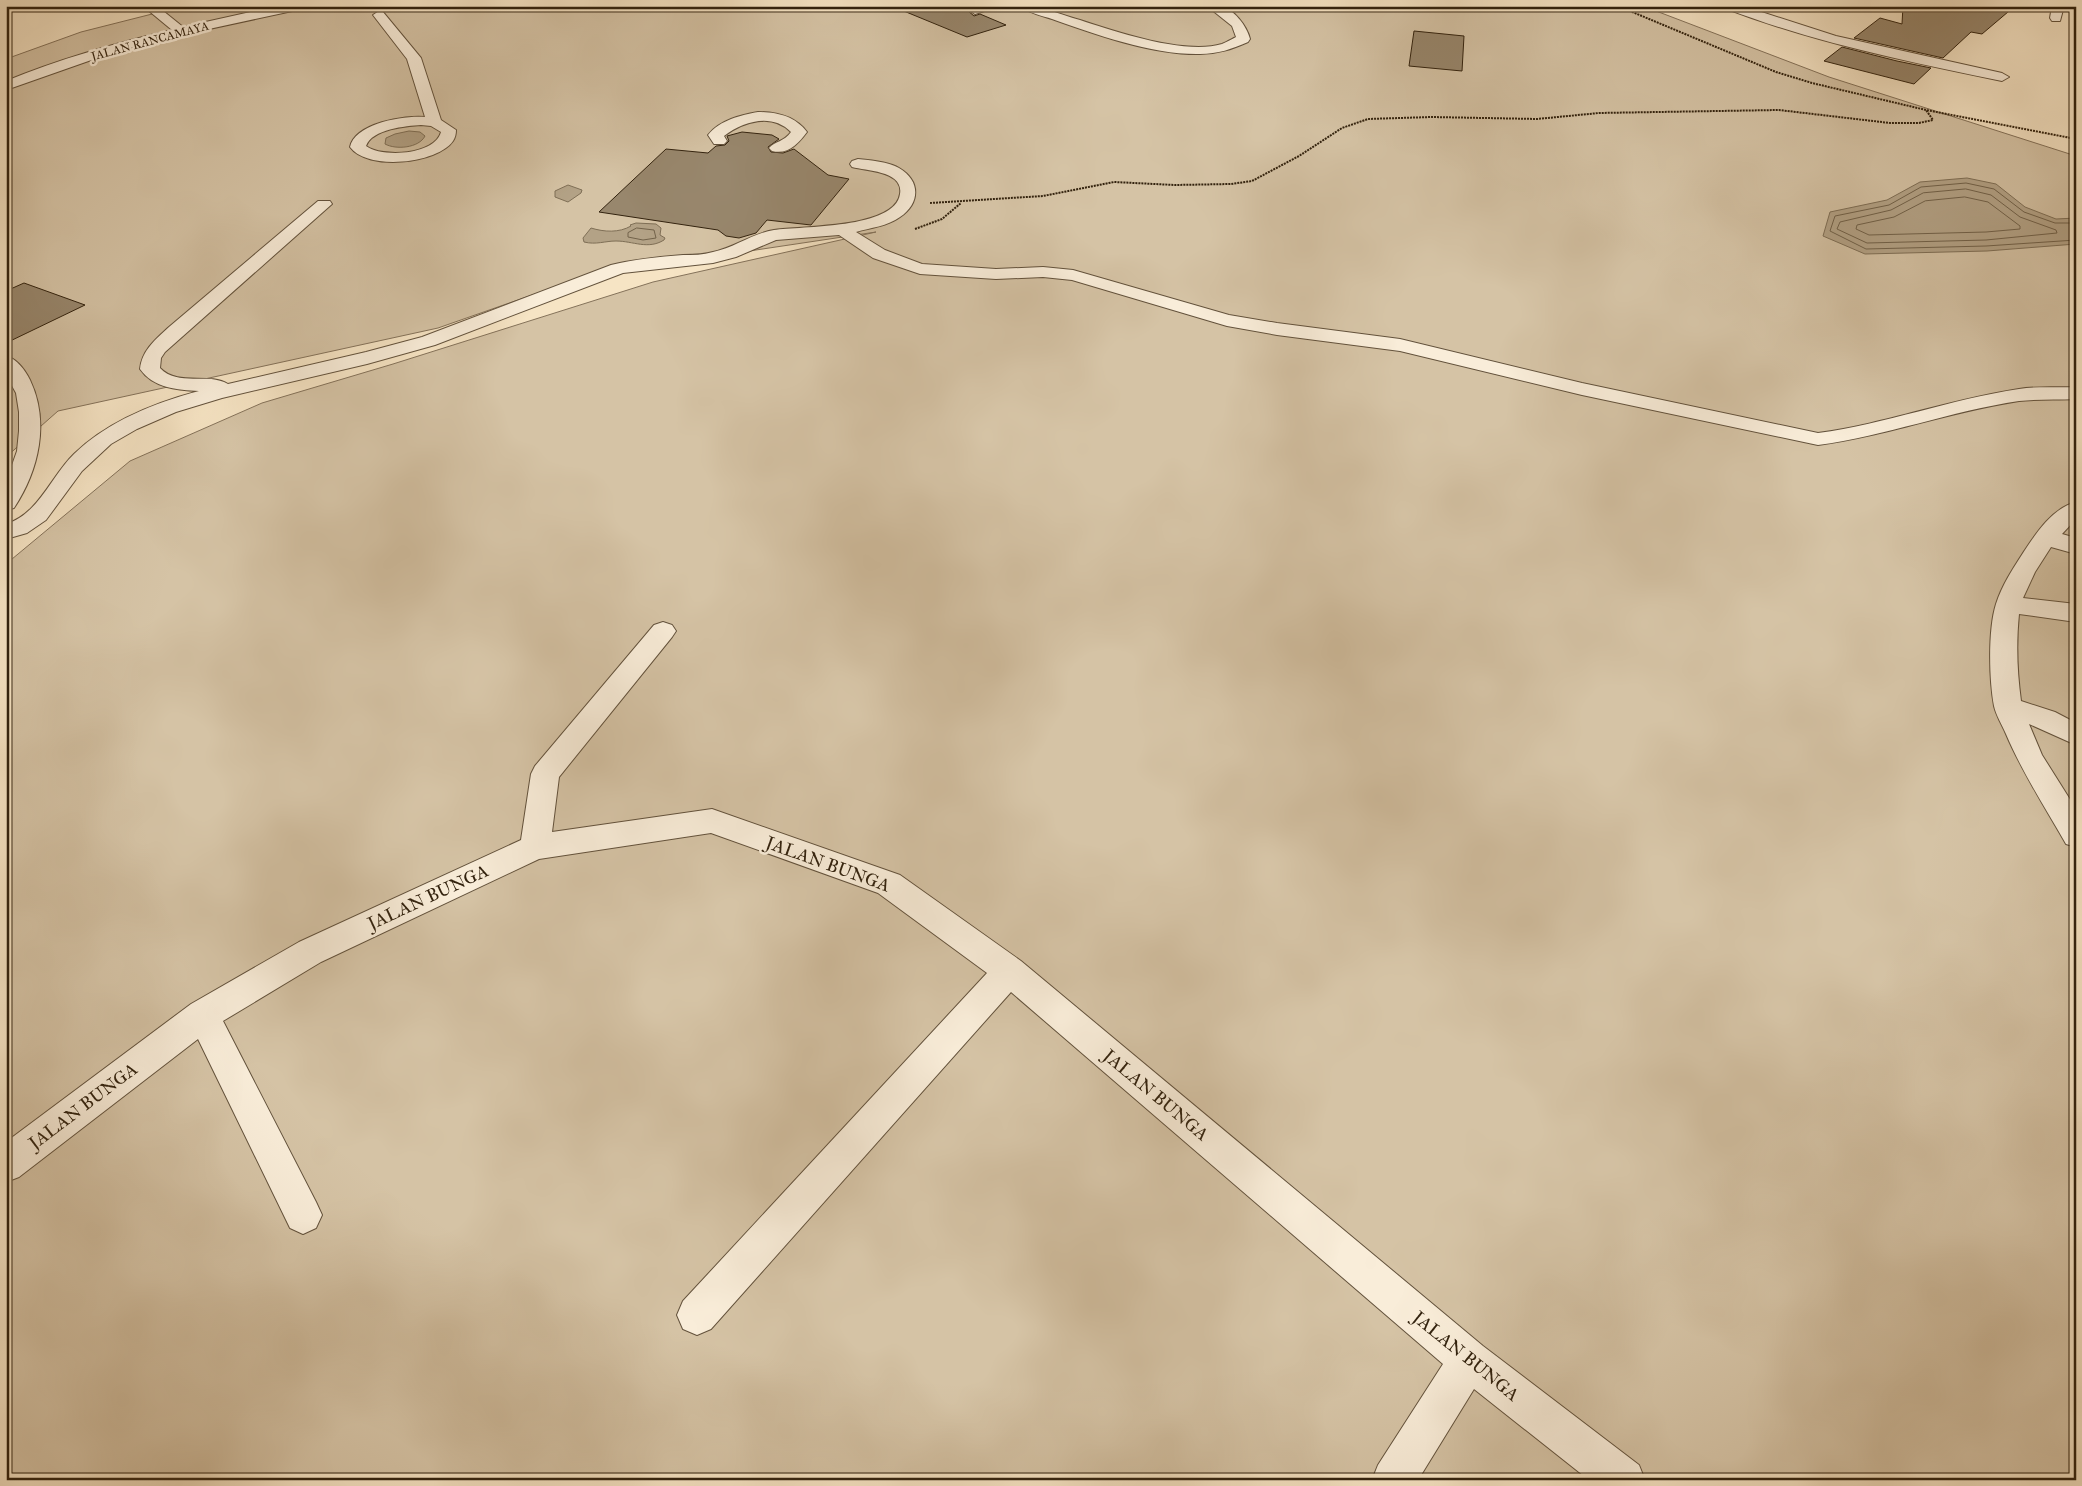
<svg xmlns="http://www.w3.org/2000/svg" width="2082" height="1486" font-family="'IM FELL Great Primer',serif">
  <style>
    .green { fill: #d5c3a5; stroke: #84725a }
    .water { fill: #b3a286; stroke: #7f6f56 }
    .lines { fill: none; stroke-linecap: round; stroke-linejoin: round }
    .shore { stroke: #72624a; stroke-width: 1 }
    .building { fill: #98876d; stroke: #32220e }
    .minor-casing { stroke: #63523c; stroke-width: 2 }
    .path { stroke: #32220e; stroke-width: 2; stroke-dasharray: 2 1; stroke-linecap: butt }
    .minor { fill: #f9edd9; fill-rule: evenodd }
    .labels { text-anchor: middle; stroke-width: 5; stroke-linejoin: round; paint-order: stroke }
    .far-street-label { font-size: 12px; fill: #32220e; stroke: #f9edd9 }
    .near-street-label { font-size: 18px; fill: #32220e; stroke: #f9edd9 }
  </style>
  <rect width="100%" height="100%" fill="#f6e4c4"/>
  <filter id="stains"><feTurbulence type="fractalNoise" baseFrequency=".004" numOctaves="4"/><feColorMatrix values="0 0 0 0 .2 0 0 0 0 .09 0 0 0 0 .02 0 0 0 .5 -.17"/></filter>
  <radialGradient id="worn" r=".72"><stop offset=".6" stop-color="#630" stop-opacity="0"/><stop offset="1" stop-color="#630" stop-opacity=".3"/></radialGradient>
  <!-- green -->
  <polygon class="green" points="149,6 1643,6 1829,77 2076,156 2076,1480 6,1480 6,564 130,461 262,403 393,364 653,282 876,232 589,275 438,328 58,411 6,457 6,59 81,32 160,12"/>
  <!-- water -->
  <g class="water">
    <path d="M409 131 420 132 425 136C419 148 396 150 385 144L386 138 395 134Z"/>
    <polygon points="1967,178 1996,184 2025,207 2056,219 2076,218 2076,244 1987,251 1865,254 1823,236 1830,212 1887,200 1920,182"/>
    <polygon points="568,185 582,190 581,193 568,202 555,197 555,191"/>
    <path d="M636 223 656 224 661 228 660 235 665 238 664 240C648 250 633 241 616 241 605 241 596 245 584 242L583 238 591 228C604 232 619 233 631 226L630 225Z"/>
  </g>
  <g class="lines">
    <!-- shore -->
    <g class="shore">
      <polygon points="1966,189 1991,195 2020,217 2056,230 2057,233 1986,240 1867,243 1837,229 1840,222 1891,210 1923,193"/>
      <polygon points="1965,197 1988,202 2020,226 2020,229 1986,232 1869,235 1856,229 1857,225 1894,217 1925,201"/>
      <polyline points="2076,223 2055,223 2024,212 1994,189 1966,183 1921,187 1889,205 1835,216 1830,231 1866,249 1986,246 2076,240"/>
      <polygon points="637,228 654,230 656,238 643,240 628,237 628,233"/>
    </g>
  </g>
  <!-- building -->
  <g class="building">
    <polygon points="959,6 967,10 974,16 980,14 1006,25 967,37 894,7"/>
    <polygon points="1903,6 2015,6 1982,34 1971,32 1943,58 1854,38 1880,18 1902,24"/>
    <polygon points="1414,31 1464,36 1462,71 1409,66"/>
    <polygon points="1842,47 1897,61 1931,68 1914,84 1824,61"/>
    <polygon points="742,132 772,135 779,139 768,147 771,152 783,153 794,149 828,175 849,179 811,225 767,220 756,233 739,238 726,236 718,230 599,212 666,149 708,153 716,146 725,145 729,141 727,136"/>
    <polygon points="24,283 85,305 6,343 6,291"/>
  </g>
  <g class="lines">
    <!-- minor casing -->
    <g class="minor-casing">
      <g id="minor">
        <path d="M143 6H157L183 27 278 6H303L297 10 186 34 117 51 6 90V81C60 59 115 43 172 30Z"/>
        <polygon points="974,6 993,6 991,9 975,14 969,10"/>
        <path d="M1021 6C1044 6 1058 14 1080 20 1116 32 1185 55 1222 44 1227 42 1232 39 1236 37L1232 26 1207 6C1211 6 1216 6 1220 6 1233 8 1247 26 1250 39L1248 42C1232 49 1218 54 1200 54 1153 55 1097 35 1052 19 1043 16 1028 13 1021 6Z"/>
        <path d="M1725 6H1743L1836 36 2002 73 2009 77 2002 81C1909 62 1816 43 1727 9Z"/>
        <polygon points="2052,6 2064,6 2060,21 2052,21 2050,18"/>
        <path d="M379 11 383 12 421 58 441 120 456 130C456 134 455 138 453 141 437 164 367 171 350 147 355 123 405 115 425 117L407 59 373 15ZM421 125 431 126 441 132C435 155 382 158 366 146 372 129 406 126 421 125Z"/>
        <path d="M758 112C777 112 795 116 807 132 798 144 788 155 772 151L769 148C775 141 784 142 791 132 772 113 744 121 724 136L727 141 724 144H714L708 135C720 120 741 115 758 112Z"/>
        <path d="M858 159C870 160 889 162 899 168 921 181 920 203 900 217 888 226 870 228 856 232L885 250 922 264 996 269 1043 267 1073 270 1229 315 1277 323 1400 339 1582 383 1818 433C1886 424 1951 399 2019 389 2037 386 2057 388 2076 387V399C2057 400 2037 399 2019 401 1951 411 1886 436 1818 445L1582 395 1400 351 1277 335 1227 326 1072 280 1043 277 996 279 920 274 873 258 839 235 776 240 736 257 713 263 623 273 435 345 367 364 222 398 176 412 137 429 111 444 82 471 46 520 27 533 6 539V524C39 514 51 476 74 454 108 421 154 403 199 391 177 390 153 388 140 369 142 350 156 339 169 327L318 201H330L332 204 165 352 161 358 160 368C178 387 208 372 228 384L366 352 422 337 611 265C635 259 658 257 683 255 693 255 703 255 713 252 734 248 753 233 774 230 801 226 895 229 900 194 904 171 867 171 852 167L850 164 852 161Z"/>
        <path d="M6 356C17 359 25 370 30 380 50 422 39 470 14 508L6 510V482L17 451 19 431V412L16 393 6 375Z"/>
        <path d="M2076 502V519L2062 534 2076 538V554L2051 547 2035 572 2023 598 2076 604V622L2019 614C2016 644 2017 671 2021 701L2055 712 2076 723V745L2029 724 2042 755 2076 809V847L2066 844C2045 807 2022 772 2006 734 2002 725 1996 715 1994 706 1989 679 1988 629 1996 604 2002 585 2014 567 2025 550 2037 532 2053 508 2076 502Z"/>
        <polygon points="663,622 672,625 676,631 672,637 559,777 552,832 712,809 900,875 1021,961 1483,1346 1639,1465 1645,1480 1589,1480 1474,1389 1418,1480 1372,1480 1378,1465 1443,1364 1011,992 711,1329 697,1335 683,1329 677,1315 683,1301 987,973 878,893 711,833 539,859 321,962 223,1021 316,1202 322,1215 316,1228 303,1234 290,1228 198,1039 19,1177 6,1182 6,1142 191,1004 299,942 521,840 531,774 535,766 654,625"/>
      </g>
    </g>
    <!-- path -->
    <g class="path">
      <polyline points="1618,6 1776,72 1812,83 1926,110 2076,139"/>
      <polyline points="930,203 1043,196 1114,182 1175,185 1231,184 1252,181 1299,156 1342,128 1368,119 1432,117 1537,119 1599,113 1779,110 1890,123 1919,123 1933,120 1926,110"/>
      <polyline points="915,229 942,219 961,203"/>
    </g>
    <!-- minor -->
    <use href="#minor" class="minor"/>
  </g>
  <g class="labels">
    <!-- far-street labels -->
    <g class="far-street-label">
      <text transform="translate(150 41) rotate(-15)" y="4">JALAN RANCAMAYA</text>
    </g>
    <!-- near-street labels -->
    <g class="near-street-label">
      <text transform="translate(828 864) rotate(20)" y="6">JALAN BUNGA</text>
      <text transform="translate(428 897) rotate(-25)" y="6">JALAN BUNGA</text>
      <text transform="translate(1156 1095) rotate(40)" y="6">JALAN BUNGA</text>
      <text transform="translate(83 1106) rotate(-37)" y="6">JALAN BUNGA</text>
      <text transform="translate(1466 1356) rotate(39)" y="6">JALAN BUNGA</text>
    </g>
  </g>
  <!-- margin -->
  <rect width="2082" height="1486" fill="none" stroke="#f6e4c4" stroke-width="25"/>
  <rect x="8" y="8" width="2067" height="1471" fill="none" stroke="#32220e" stroke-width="2.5"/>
  <rect x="12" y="12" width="2057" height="1461" fill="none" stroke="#32220e"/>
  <rect width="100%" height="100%" filter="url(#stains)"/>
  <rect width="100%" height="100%" fill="url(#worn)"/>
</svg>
